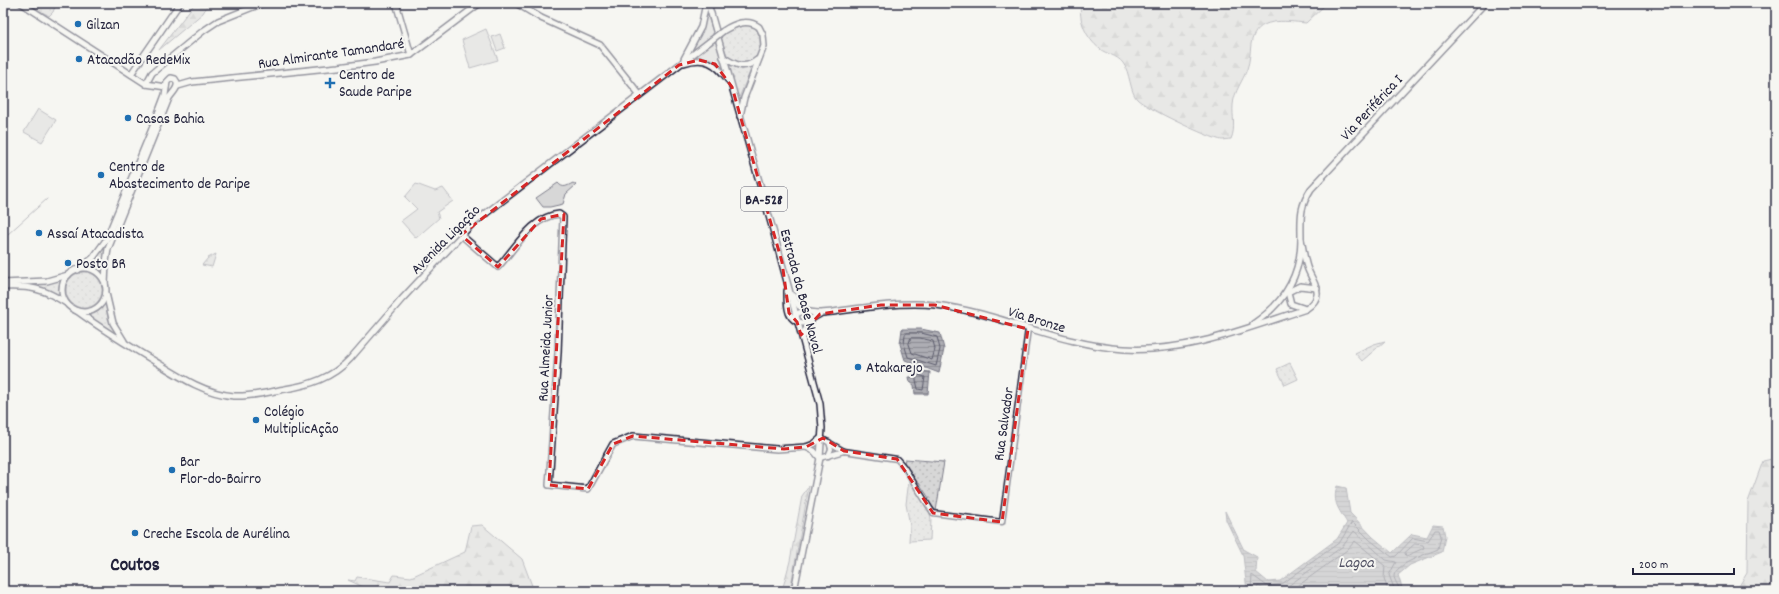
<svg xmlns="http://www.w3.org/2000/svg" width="1779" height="594" font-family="Dekko,sans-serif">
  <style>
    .grass { fill: #d7d7d7; stroke: #7c7c89 }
    .forest { fill: url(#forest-firs); stroke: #7c7c89 }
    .park { fill: url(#park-dots); stroke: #7c7c89 }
    .water { fill: url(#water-rules); stroke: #757583 }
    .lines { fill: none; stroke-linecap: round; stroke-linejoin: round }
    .shore { stroke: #5a5a6b; stroke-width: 1 }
    .stream { stroke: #757583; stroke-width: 1 }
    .minor-casing { stroke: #22223b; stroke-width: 7 }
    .major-casing { stroke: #22223b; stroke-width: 8 }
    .minor { stroke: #f6f6f2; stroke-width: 4 }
    .major { stroke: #f6f6f2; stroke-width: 5 }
    .major-bridge-casing { stroke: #22223b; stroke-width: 8; stroke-linecap: butt }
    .major-bridge { stroke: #f6f6f2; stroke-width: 5 }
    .marked { fill: none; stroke: #d62828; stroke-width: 3; stroke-dasharray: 8 5; stroke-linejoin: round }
    .poi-dot { fill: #1f6fb2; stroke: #f6f6f2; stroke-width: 1.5 }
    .labels { text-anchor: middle; stroke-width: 4; stroke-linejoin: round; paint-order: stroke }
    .shield { fill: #f6f6f2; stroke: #626272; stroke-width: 1 }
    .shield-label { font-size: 14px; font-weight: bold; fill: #22223b }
    .poi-label { font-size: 15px; fill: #22223b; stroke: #f6f6f2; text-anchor: start }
    .street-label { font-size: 15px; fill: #22223b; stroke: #f6f6f2 }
    .water-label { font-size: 16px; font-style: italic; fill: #535365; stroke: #f6f6f2 }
    .district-label { font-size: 19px; font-weight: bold; fill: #22223b; stroke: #f6f6f2 }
  </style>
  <defs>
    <pattern id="forest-firs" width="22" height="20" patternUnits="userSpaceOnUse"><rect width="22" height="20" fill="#d7d7d7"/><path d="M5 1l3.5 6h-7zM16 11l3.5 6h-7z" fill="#b8b8b9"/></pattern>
    <pattern id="park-dots" width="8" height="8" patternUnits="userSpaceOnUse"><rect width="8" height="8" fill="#d7d7d7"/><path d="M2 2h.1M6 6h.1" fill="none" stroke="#b8b8b9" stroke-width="1.8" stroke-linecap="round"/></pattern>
    <pattern id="water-rules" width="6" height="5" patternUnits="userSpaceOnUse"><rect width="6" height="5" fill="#adadb3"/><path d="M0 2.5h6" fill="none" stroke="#8c8c93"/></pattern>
  </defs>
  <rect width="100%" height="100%" fill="#f6f6f2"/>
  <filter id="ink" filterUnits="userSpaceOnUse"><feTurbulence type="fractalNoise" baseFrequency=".025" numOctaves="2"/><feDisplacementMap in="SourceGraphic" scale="8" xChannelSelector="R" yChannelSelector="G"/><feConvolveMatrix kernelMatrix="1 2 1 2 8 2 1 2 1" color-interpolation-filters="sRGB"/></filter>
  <g filter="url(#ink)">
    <!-- grass -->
    <g class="grass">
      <polygon points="707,14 714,35 691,52 700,34"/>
      <polygon points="486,29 498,60 470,68 462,40"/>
      <polygon points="500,34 505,48 497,51 492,37"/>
      <path d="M715 40 725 72C715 60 705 60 692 59Z"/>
      <polygon points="38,109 56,120 42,142 24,132"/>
      <path d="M558 183C563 189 567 186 573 183L576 185 566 194 563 204 550 207H543L536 198Z"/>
      <polygon points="416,184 435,191 443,188 453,201 437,212 439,218 416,238 401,221 417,209 405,197"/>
    </g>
    <!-- forest -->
    <g class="forest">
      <polygon points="195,3 209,3 203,13 159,50"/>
      <path d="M1081 3H1327L1306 23C1284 21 1256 16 1251 44 1250 52 1250 61 1247 69 1243 81 1234 91 1233 105 1232 116 1236 128 1231 139 1228 139 1224 140 1222 140 1211 139 1144 107 1137 99 1130 92 1130 72 1123 63 1117 55 1106 54 1100 49 1086 38 1078 20 1081 3Z"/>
      <polygon points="1776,458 1776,591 1736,591 1747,573 1748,502 1763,461"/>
      <polygon points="809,486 790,591 782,591 790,561 802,496"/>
      <polygon points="482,525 522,559 534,591 372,591 348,580 355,581 357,577 390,582 394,575 411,577 465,552 471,526"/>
    </g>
    <!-- park -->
    <g class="park">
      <polygon points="27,3 56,3 56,4 53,12 49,16"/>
      <path d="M746 25C752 25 756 27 758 33 768 53 744 76 729 57 724 51 723 43 721 36L730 30Z"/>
      <polygon points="729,65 742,69 752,67 738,100"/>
      <polygon points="105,247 102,275 94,268 86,266 96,258"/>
      <polygon points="216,254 212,267 202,265 208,258"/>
      <circle cx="84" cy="290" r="18"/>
      <polygon points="62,279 59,287 60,296 44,289 28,285"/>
      <polygon points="106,301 108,319 117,335 84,314 97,311"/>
      <polygon points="1385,341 1362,361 1355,353 1374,344"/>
      <polygon points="1290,363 1298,379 1285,385 1277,369"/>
      <polygon points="905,459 944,462 936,511 928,501 929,498 919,483 916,482 904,463"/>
      <polygon points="909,480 930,512 931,520 930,540 909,541 910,526 906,504"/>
    </g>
    <!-- water -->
    <g class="water">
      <polygon points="902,329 921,329 940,333 944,349 939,373 905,360 900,344"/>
      <polygon points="913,370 930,372 928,394 915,394 914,385 910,382 909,377 913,377"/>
      <path d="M1337 486 1346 488 1350 513 1373 537 1392 553 1412 534 1427 537 1433 525 1443 526 1445 536 1442 552 1410 565 1398 575 1403 591H1247L1243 555 1226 520 1225 511 1244 550 1257 557 1256 572 1268 582 1280 581 1337 539 1347 523C1339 509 1332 503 1337 486Z"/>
    </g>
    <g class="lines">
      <!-- shore -->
      <g class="shore">
        <polygon points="907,333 921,333 937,337 940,349 936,366 908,357 904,344 905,335"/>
        <polygon points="911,338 920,338 933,341 935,349 932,360 912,353 909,344"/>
        <polygon points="918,375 925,377 923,390 918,389 916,380"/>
        <polygon points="1415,544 1423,545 1424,548 1406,556 1405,553"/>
        <path d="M1251 591 1252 575 1267 586 1282 584 1340 542 1352 522 1370 540 1392 557 1396 556 1413 538 1428 541 1435 530H1439L1441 536 1438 549C1429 553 1395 564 1394 576 1394 580 1399 586 1400 591"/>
        <polyline points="1256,591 1258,586 1267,591 1284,589 1343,546 1354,531 1386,560 1396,562 1389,575 1395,591"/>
        <polyline points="1291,591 1347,550 1355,541 1385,566 1384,578 1388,591"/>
      </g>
      <!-- stream -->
      <polyline class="stream" points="3,236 8,234 47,199"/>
      <!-- minor casing -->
      <g class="minor-casing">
        <g id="minor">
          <polyline points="821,438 844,451"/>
          <polyline points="828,456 831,449 829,442"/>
          <polyline points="820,458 844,451 897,459 904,467 933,513 1002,522 1028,329"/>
        </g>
      </g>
      <!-- major casing -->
      <g class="major-casing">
        <g id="major">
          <polyline points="21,3 146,84 166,87"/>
          <polyline points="396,3 411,55"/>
          <polyline points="516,3 541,18 600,45 640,95"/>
          <polyline points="708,3 773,230 820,404 822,428 820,458 794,591"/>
          <path d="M723 31C734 24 747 18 759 27L763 35 764 46 744 98 740 116"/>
          <path d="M723 57C735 65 745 70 757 60"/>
          <polyline points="684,59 701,27 706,3"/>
          <path d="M684 63C705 56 716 63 728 80"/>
          <polyline points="131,74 180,3"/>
          <polyline points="146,84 152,73 203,31 218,21 263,3"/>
          <polyline points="178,86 192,82 338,67 375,62 411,55 480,3"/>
          <path d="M461 235 498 267C515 249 532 216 559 214L563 217 558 353 549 485 588 489 613 444 633 436 777 449 806 447 814 444 821 438"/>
          <circle cx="84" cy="290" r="22"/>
          <path d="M78 270 93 258 106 240 154 124 165 95 167 82 171 78 175 79C181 86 173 92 169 98L108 249 106 262 105 285"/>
          <polyline points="3,283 47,281 68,275"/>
          <path d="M3 287C30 286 43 288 66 303"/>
          <path d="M787 291C787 305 786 322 804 323L820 314"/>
          <polyline points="106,293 113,323 124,341"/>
          <polyline points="793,296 799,306 808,311"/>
          <polyline points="1303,308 1291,304 1288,292 1300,286 1317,288"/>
          <path d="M77 311C103 330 129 346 156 362 180 377 206 394 234 396 251 397 269 392 285 389 310 385 332 378 350 359L402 299 472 224 709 42"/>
          <path d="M795 315C805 308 811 314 821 313 825 313 829 312 833 312 867 307 902 302 936 305 1000 313 1059 345 1124 349 1187 353 1247 328 1306 309 1327 295 1313 284 1307 267 1304 258 1303 248 1301 239"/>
          <path d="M1253 324C1283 304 1301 276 1301 239 1301 218 1299 208 1311 189L1485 3"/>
          <polyline points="803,339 805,331 811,321"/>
          <polyline points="806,447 814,451 820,458"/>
        </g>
      </g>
      <!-- minor -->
      <use href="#minor" class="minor"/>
      <!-- major -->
      <use href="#major" class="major"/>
      <!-- major-bridge casing -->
      <g class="major-bridge-casing">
        <polyline id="major-bridge" points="709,42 723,31"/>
      </g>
      <!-- major-bridge -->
      <use href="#major-bridge" class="major-bridge"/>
    </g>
  </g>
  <!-- marked area -->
  <path d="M0 0H1779V594H0ZM699 60 715 64 732 87 782 262 789 313 797 322 801 335 820 314 881 305H935L1028 329 1002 522 933 513 897 459 844 451 823 438 806 447 784 449 633 436 613 444 588 489 549 485 564 214 541 219 498 267 461 235 679 65Z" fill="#f6f6f2" fill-opacity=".55" fill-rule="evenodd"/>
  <path class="marked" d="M699 60 715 64 732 87 782 262 789 313 797 322 801 335 820 314 881 305H935L1028 329 1002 522 933 513 897 459 844 451 823 438 806 447 784 449 633 436 613 444 588 489 549 485 564 214 541 219 498 267 461 235 679 65Z"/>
  <!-- markers -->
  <g class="poi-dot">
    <circle cx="78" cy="24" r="4"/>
    <circle cx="79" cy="59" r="4"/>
    <path d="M328 77h4v4h4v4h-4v4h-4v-4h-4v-4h4z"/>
    <circle cx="128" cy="118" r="4"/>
    <circle cx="101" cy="175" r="4"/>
    <circle cx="39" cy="233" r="4"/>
    <circle cx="68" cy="263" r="4"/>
    <circle cx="858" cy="367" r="4"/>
    <circle cx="256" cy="420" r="4"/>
    <circle cx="172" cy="470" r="4"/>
    <circle cx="135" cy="533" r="4"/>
  </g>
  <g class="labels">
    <!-- shield labels -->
    <rect class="shield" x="741" y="187" width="46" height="24" rx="3"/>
    <g class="shield-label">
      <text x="764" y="204">BA-528</text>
    </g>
    <!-- poi labels -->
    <g class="poi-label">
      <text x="86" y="29">Gilzan</text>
      <text x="87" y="64">Atacadão RedeMix</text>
      <text x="339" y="79">Centro de<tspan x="339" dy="17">Saude Paripe</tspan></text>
      <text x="136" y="123">Casas Bahia</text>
      <text x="109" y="171">Centro de<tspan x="109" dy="17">Abastecimento de Paripe</tspan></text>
      <text x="47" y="238">Assaí Atacadista</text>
      <text x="76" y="268">Posto BR</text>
      <text x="866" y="372">Atakarejo</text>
      <text x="264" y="416">Colégio<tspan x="264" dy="17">MultiplicAção</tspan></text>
      <text x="180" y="466">Bar<tspan x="180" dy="17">Flor-do-Bairro</tspan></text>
      <text x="143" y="538">Creche Escola de Aurélina</text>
    </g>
    <!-- street labels -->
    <g class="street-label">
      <text transform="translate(331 53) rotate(-8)" y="5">Rua Almirante Tamandaré</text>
      <text transform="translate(1371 107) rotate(-47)" y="5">Via Periférica I</text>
      <text transform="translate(445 239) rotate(-45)" y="5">Avenida Ligação</text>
      <text transform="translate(802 291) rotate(75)" y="5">Estrada da Base Naval</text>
      <text transform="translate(1037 319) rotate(17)" y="5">Via Bronze</text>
      <text transform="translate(545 348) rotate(-87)" y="5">Rua Almeida Junior</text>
      <text transform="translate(1003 424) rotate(-82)" y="5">Rua Salvador</text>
    </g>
    <!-- water labels -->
    <g class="water-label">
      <text x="1356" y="567">Lagoa</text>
    </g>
    <!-- district labels -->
    <g class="district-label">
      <text x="135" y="570">Coutos</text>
    </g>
  </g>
  <!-- margin -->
  <rect width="1779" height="594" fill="none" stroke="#f6f6f2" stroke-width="16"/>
  <rect x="8" y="8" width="1763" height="578" fill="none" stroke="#22223b" stroke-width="1.5" filter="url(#ink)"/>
  <!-- scale -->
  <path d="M1633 568v6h101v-6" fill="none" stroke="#22223b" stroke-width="2"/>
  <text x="1639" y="568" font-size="12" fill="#22223b" stroke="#f6f6f2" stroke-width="3" paint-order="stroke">200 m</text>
</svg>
